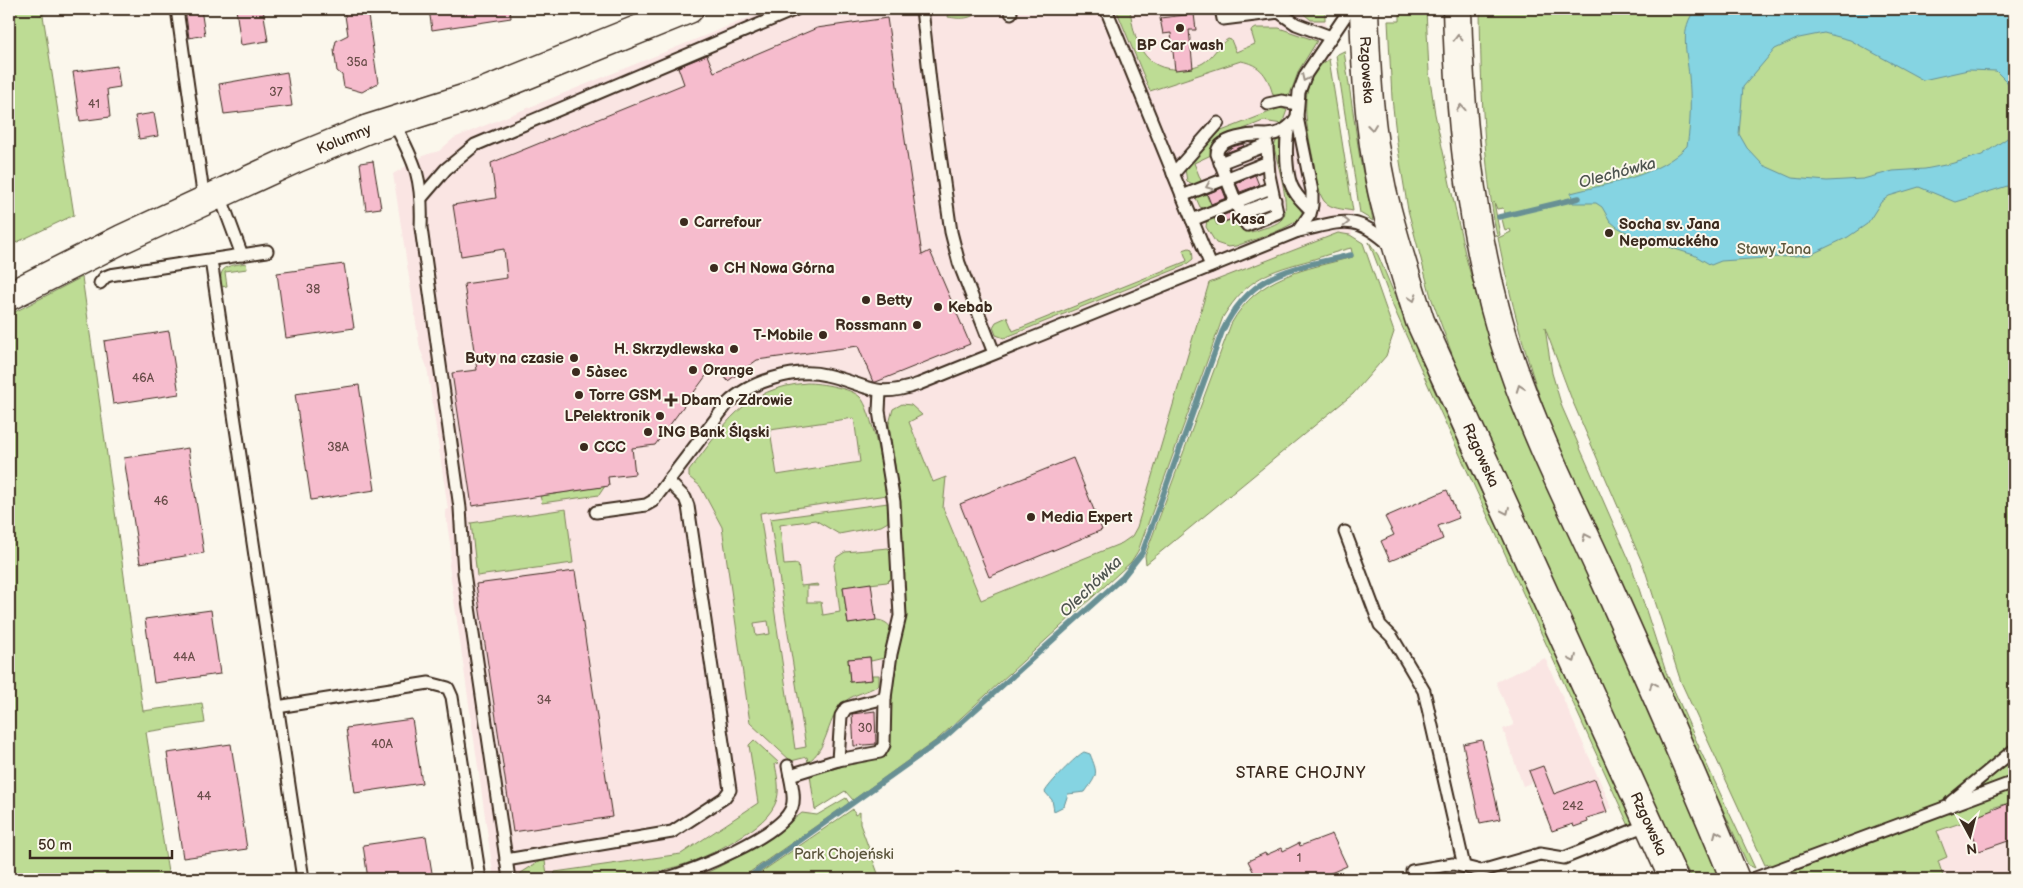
<svg xmlns="http://www.w3.org/2000/svg" width="2023" height="888" font-family="'Balsamiq Sans',sans-serif">
  <style>
    .built { fill: #fae5e3 }
    .green { fill: #bddc94; stroke: #7c8359; fill-rule: evenodd }
    .water { fill: #85d4e2; stroke: #679094 }
    .lines { fill: none; stroke-linecap: round; stroke-linejoin: round }
    .stream { stroke: #679094; stroke-width: 5.5 }
    .building { fill: #f6bccd; stroke: #3b2a1e }
    .service-casing { stroke: #3b2a1e; stroke-width: 15 }
    .tertiary-casing { stroke: #3b2a1e; stroke-width: 31 }
    .secondary-casing { stroke: #3b2a1e; stroke-width: 31 }
    .service { stroke: #fbf7ec; stroke-width: 11 }
    .tertiary { stroke: #fbf7ec; stroke-width: 28 }
    .secondary { stroke: #fbf7ec; stroke-width: 28 }
    .oneway { stroke: #9b9085 }
    .poi-dot { fill: #3b2a1e; stroke: #fbf7ec; stroke-width: 2 }
    .labels { text-anchor: middle; stroke-width: 4; stroke-linejoin: round; paint-order: stroke }
    .number-label { font-size: 12px; fill: #6a4e4a }
    .poi-label { font-size: 15px; font-weight: bold; fill: #3b2a1e; stroke: #fbf7ec; text-anchor: start }
    .street-label { font-size: 15px; fill: #3b2a1e; stroke: #fbf7ec }
    .park-label { font-size: 15px; fill: #5c563c; stroke: #fbf7ec }
    .water-label { font-size: 16px; font-style: italic; fill: #4e544f; stroke: #fbf7ec }
    .neighbourhood-label { font-size: 16px; letter-spacing: 1px; fill: #3b2a1e; stroke: #fbf7ec }
  </style>
  <rect width="100%" height="100%" fill="#fbf7ec"/>
  <filter id="ink" filterUnits="userSpaceOnUse"><feTurbulence type="fractalNoise" baseFrequency=".02" numOctaves="2"/><feDisplacementMap in="SourceGraphic" scale="10" xChannelSelector="R" yChannelSelector="G"/><feConvolveMatrix kernelMatrix="1 2 1 2 8 2 1 2 1" color-interpolation-filters="sRGB"/></filter>
  <g filter="url(#ink)">
    <!-- built -->
    <g class="built">
      <polygon points="770,9 1325,9 1329,59 1353,211 1351,248 1273,271 1247,286 1234,299 1223,317 1209,351 1138,551 934,731 815,810 724,879 494,879 449,565 451,550 445,510 448,509 427,367 420,349 393,174 425,155 439,151 454,138"/>
      <polygon points="1545,658 1612,808 1587,818 1588,822 1574,827 1572,824 1552,831 1533,782 1523,786 1503,729 1514,725 1496,682"/>
      <polygon points="2013,801 2014,879 1945,879 1938,861 1947,857 1937,831 1993,812 1992,808"/>
    </g>
    <!-- green -->
    <g class="green">
      <polygon points="9,9 42,9 74,215 9,246"/>
      <path d="M949 9H980C973 20 960 19 948 17Z"/>
      <path d="M1116 9H1130C1134 40 1143 72 1181 69 1188 68 1196 67 1203 63 1213 57 1218 45 1228 39L1231 40 1236 52 1255 44 1251 31 1256 28H1279L1317 41 1299 70 1289 97 1273 95C1268 76 1261 65 1241 61L1150 91Z"/>
      <polygon points="1298,9 1325,9 1325,20 1311,20"/>
      <polygon points="1387,9 1426,9 1429,72 1435,114 1465,254 1489,341 1517,415 1621,641 1721,879 1693,879 1662,830 1466,392 1431,297 1408,210 1397,143 1392,98 1388,21 1400,21 1400,9"/>
      <path d="M1480 9H2014V804L2012 802 1992 808 1993 812 1937 831 1947 857 1938 861 1944 879H1777L1770 864 1765 865 1681 682 1644 567 1572 400 1545 328 1552 373 1562 407 1631 564 1666 672 1699 747 1698 751 1700 750 1755 868 1748 865 1561 453C1532 383 1513 312 1498 238L1511 232 1510 229 1505 231 1502 219 1506 216 1503 208 1497 209 1494 202 1500 235 1497 237C1483 162 1481 85 1480 9Z"/>
      <polygon points="1344,51 1360,159 1373,221 1360,213 1336,55"/>
      <path d="M1329 59 1353 211C1343 209 1331 209 1324 201 1317 191 1316 175 1314 164 1308 131 1293 81 1329 59Z"/>
      <polygon points="1280,108 1287,110 1282,124 1263,121 1219,139 1210,149 1211,155 1194,163 1202,183 1194,185 1187,181 1185,169 1219,132"/>
      <path d="M1281 139 1280 147 1287 189 1303 214C1295 228 1252 240 1236 246L1228 247 1216 243 1206 227 1207 219 1213 216 1217 225 1233 219C1242 232 1246 235 1261 229 1267 227 1277 225 1282 219 1292 208 1277 163 1274 147L1276 141Z"/>
      <polygon points="1205,191 1209,201 1221,197 1220,202 1206,209 1200,207 1196,198"/>
      <path d="M1338 233 1350 235 1363 243 1394 332 1386 356 1353 394 1146 564 1145 556 1231 324C1258 275 1304 270 1353 257L1351 248C1338 251 1324 256 1311 260 1269 271 1247 278 1223 317L1138 551 1131 562 938 739 853 800 845 791 815 810 810 775 882 756 889 748 894 661 904 613 900 501 889 424 893 409 902 404 911 405 922 415 909 422 933 482 946 477 943 508 981 600 1122 543 1132 536 1137 527 1209 283Z"/>
      <polygon points="1369,242 1378,255 1432,385 1635,826 1630,828 1429,387 1393,306"/>
      <polygon points="1189,248 1192,249 1193,259 1184,266 1004,338 996,335 993,327 996,322 1007,317 1013,331 1187,261 1183,250"/>
      <path d="M246 263 247 269 225 272 227 286 221 287C218 265 228 266 246 263Z"/>
      <polygon points="82,277 143,711 202,703 205,723 146,732 169,879 9,879 9,315"/>
      <path d="M807 383C820 383 851 388 860 397 872 408 883 475 887 495L760 513 795 749 806 747 770 519 888 503V522L881 526 839 534 815 520 780 525 784 565 798 564 801 586 818 584 819 586H807V602H821L823 615 840 612 834 565 837 557 845 552 888 548 892 553V577L887 582 843 587 848 624C862 622 882 614 891 628L884 658 871 661 870 657 848 659 850 682 872 680V675H879V685C868 692 849 695 841 705 826 723 828 748 808 762L807 757 791 761 750 723 722 527 700 486 689 477V471C725 425 743 388 807 383ZM854 418 860 462 777 475 770 430ZM768 621 770 634 756 636 754 623Z"/>
      <polygon points="605,486 599,495 542,503 540,496"/>
      <polygon points="566,509 573,563 477,576 471,523"/>
      <path d="M754 740 779 763 775 764C777 775 780 788 777 799 772 816 755 828 740 837 679 877 624 879 553 879L555 872 681 854 758 803 749 745Z"/>
      <path d="M846 798 849 803 740 879H692C732 863 768 839 802 813L817 815Z"/>
      <polygon points="853,809 855,815 860,812 860,824 880,879 751,879"/>
      <polygon points="545,861 547,874 545,879 520,879 521,873 538,862"/>
    </g>
    <!-- water -->
    <g class="water">
      <path d="M1696 9H2014V101L2008 93 2010 85 1996 71 1968 70 1923 80 1850 40 1824 33 1799 38 1775 49 1743 87 1739 134 1747 148 1763 165 1792 178 1827 181 1863 179 1893 171 1925 169 1950 164 1982 155 2009 137 2014 131V184L1955 202 1919 187 1889 196 1881 202 1867 224 1848 237 1810 255 1721 261 1711 265 1694 255 1656 243 1652 246 1617 227 1610 221 1602 207 1596 203H1573L1571 193C1609 183 1658 177 1687 146 1691 124 1691 98 1689 76 1687 53 1679 28 1696 9Z"/>
      <path d="M1084 752 1090 754C1098 774 1098 774 1085 792L1068 794 1064 806 1054 811 1052 800 1045 792C1048 785 1077 755 1084 752Z"/>
    </g>
    <g class="lines">
      <!-- stream -->
      <g class="stream">
        <polyline points="1499,217 1579,198"/>
        <path d="M746 879 944 738 1123 577 1142 553 1222 332C1251 271 1291 269 1351 255"/>
      </g>
    </g>
    <!-- building -->
    <g class="building">
      <polygon points="185,9 201,9 205,35 189,38"/>
      <polygon points="236,9 263,9 268,41 241,45"/>
      <polygon points="344,9 367,9 378,83 362,92 344,87 342,75 337,71 334,50 336,41 348,35"/>
      <polygon points="429,9 510,9 511,18 432,30"/>
      <polygon points="1194,14 1196,30 1189,30 1193,68 1175,70 1171,33 1163,34 1160,18"/>
      <polygon points="887,18 922,255 930,251 970,344 876,382 873,382 858,346 757,360 728,381 714,365 655,445 632,448 635,474 608,477 609,486 472,506 452,373 477,370 464,284 507,278 504,249 461,256 453,205 496,198 491,163 684,84 678,67 707,55 714,72 817,28"/>
      <polygon points="117,66 120,87 107,89 110,117 80,121 73,72"/>
      <polygon points="287,72 292,106 224,114 219,84"/>
      <polygon points="154,113 158,136 139,139 135,116"/>
      <polygon points="1243,144 1244,146 1225,153 1232,147"/>
      <polygon points="373,161 381,208 366,210 360,163"/>
      <polygon points="1255,175 1259,185 1240,192 1236,183"/>
      <polygon points="1222,188 1226,198 1211,204 1207,194"/>
      <polygon points="1232,212 1234,218 1219,224 1216,218"/>
      <polygon points="344,264 354,328 286,338 277,273"/>
      <polygon points="169,331 179,394 113,404 104,341"/>
      <polygon points="359,385 375,490 311,500 295,394"/>
      <polygon points="188,448 204,553 140,563 124,458"/>
      <polygon points="1073,458 1102,530 989,577 960,504"/>
      <polygon points="1447,490 1459,518 1438,526 1443,539 1390,561 1381,541 1394,535 1385,517"/>
      <polygon points="575,571 612,817 513,832 476,584"/>
      <polygon points="871,583 876,620 848,624 843,587"/>
      <polygon points="211,610 220,674 154,683 145,619"/>
      <polygon points="870,657 872,680 850,682 848,659"/>
      <polygon points="875,711 876,744 854,746 852,714"/>
      <polygon points="412,719 422,783 355,793 346,728"/>
      <polygon points="1482,740 1500,819 1480,823 1463,744"/>
      <polygon points="231,744 247,849 183,858 167,753"/>
      <polygon points="1543,766 1554,794 1595,779 1607,812 1587,818 1588,822 1574,827 1573,824 1552,831 1529,771"/>
      <polygon points="2014,801 2014,839 1979,851 1968,820"/>
      <polygon points="1332,834 1347,866 1317,879 1257,879 1248,861 1265,853 1266,855 1282,848 1283,851 1299,843 1300,846"/>
      <polygon points="426,836 433,879 368,879 363,845"/>
    </g>
    <g class="lines">
      <!-- service casing -->
      <g class="service-casing">
        <g id="service">
          <polyline points="177,9 202,186 206,199"/>
          <polyline points="922,9 931,91 951,232 959,263 994,353"/>
          <polyline points="1010,9 1011,13"/>
          <polyline points="1106,9 1211,266"/>
          <polyline points="1221,9 1223,19 1279,12 1296,24 1331,37"/>
          <polyline points="1268,104 1282,101 1297,104"/>
          <path d="M393 121C416 164 423 179 421 228L460 508 464 573 509 879"/>
          <path d="M1289 127C1285 142 1285 179 1295 192 1299 199 1305 204 1311 210"/>
          <path d="M1266 135C1253 134 1217 137 1217 154L1240 213 1247 225 1277 213 1269 175 1266 135C1279 135 1290 128 1297 117"/>
          <polyline points="1220,163 1267,145"/>
          <polyline points="1173,174 1218,123"/>
          <polyline points="219,193 242,255"/>
          <polyline points="1182,196 1268,162"/>
          <polyline points="422,197 446,169 475,145 796,9"/>
          <polyline points="1240,213 1275,200"/>
          <polyline points="1192,220 1271,188"/>
          <polyline points="1298,231 1310,214 1312,205 1312,191 1297,117 1299,92 1306,74 1350,9"/>
          <polyline points="211,260 303,879"/>
          <polyline points="100,283 105,277 110,275 267,251"/>
          <path d="M596 512 646 505 653 501 727 404C749 382 795 367 826 375 868 384 873 400 919 384L1298 231C1342 222 1354 212 1390 245"/>
          <polyline points="1345,532 1380,625 1392,637 1424,691 1464,866"/>
          <polyline points="277,707 429,683 448,688 452,697 480,879"/>
          <polyline points="838,760 841,716 846,708 885,698"/>
          <polyline points="790,775 838,760 880,752 884,745 885,698 891,654 900,616 894,502 879,411 880,392"/>
          <polyline points="1951,802 2014,750"/>
          <polyline points="506,860 672,832 724,798 730,790 688,506 685,498 668,481"/>
          <polyline points="1412,871 1453,864 1481,871 1540,854 1564,858 1649,824"/>
          <path d="M664 879C692 871 782 836 792 807 796 796 790 778 788 766"/>
          <polyline points="1753,879 2014,782"/>
        </g>
      </g>
      <!-- tertiary casing -->
      <g class="tertiary-casing">
        <g id="tertiary">
          <path id="s1" d="M9 296 122 239 297 158 368 129 479 94 689 9"/>
        </g>
      </g>
      <!-- secondary casing -->
      <g class="secondary-casing">
        <g id="secondary">
          <path id="s2" d="M1364 9C1366 70 1369 130 1382 190 1392 234 1406 277 1420 321L1674 879"/>
          <path d="M1457 9C1460 129 1473 250 1512 365 1536 436 1571 505 1602 573 1648 675 1693 776 1735 879"/>
        </g>
      </g>
      <!-- service -->
      <use href="#service" class="service"/>
      <!-- tertiary -->
      <use href="#tertiary" class="tertiary"/>
      <!-- secondary -->
      <use href="#secondary" class="secondary"/>
    </g>
    <!-- one-way arrows -->
    <defs><path id="oneway-chevron" d="M-2-3.5L2.5 0L-2 3.5" fill="none" stroke-width="1.6" stroke-linecap="round" stroke-linejoin="round" transform="scale(1.25)"/></defs>
    <g class="oneway">
      <use href="#oneway-chevron" transform="translate(1458 38) rotate(-91)"/>
      <use href="#oneway-chevron" transform="translate(1305 78) rotate(115)"/>
      <use href="#oneway-chevron" transform="translate(1461 108) rotate(-94)"/>
      <use href="#oneway-chevron" transform="translate(1372 127) rotate(83)"/>
      <use href="#oneway-chevron" transform="translate(1209 186) rotate(158)"/>
      <use href="#oneway-chevron" transform="translate(1346 222) rotate(-1)"/>
      <use href="#oneway-chevron" transform="translate(1413 298) rotate(72)"/>
      <use href="#oneway-chevron" transform="translate(1520 388) rotate(-110)"/>
      <use href="#oneway-chevron" transform="translate(1506 511) rotate(65)"/>
      <use href="#oneway-chevron" transform="translate(1586 537) rotate(-115)"/>
      <use href="#oneway-chevron" transform="translate(1573 659) rotate(65)"/>
      <use href="#oneway-chevron" transform="translate(1653 685) rotate(-115)"/>
      <use href="#oneway-chevron" transform="translate(1717 834) rotate(-113)"/>
    </g>
  </g>
  <!-- markers -->
  <g class="poi-dot">
    <circle cx="1180" cy="28" r="5"/>
    <circle cx="1221" cy="219" r="5"/>
    <circle cx="684" cy="222" r="5"/>
    <circle cx="1609" cy="233" r="5"/>
    <circle cx="714" cy="268" r="5"/>
    <circle cx="866" cy="300" r="5"/>
    <circle cx="938" cy="307" r="5"/>
    <circle cx="917" cy="325" r="5"/>
    <circle cx="823" cy="335" r="5"/>
    <circle cx="734" cy="349" r="5"/>
    <circle cx="574" cy="358" r="5"/>
    <circle cx="693" cy="370" r="5"/>
    <circle cx="576" cy="372" r="5"/>
    <circle cx="579" cy="395" r="5"/>
    <path d="M668.5 392.5h5v5h5v5h-5v5h-5v-5h-5v-5h5z"/>
    <circle cx="660" cy="416" r="5"/>
    <circle cx="648" cy="432" r="5"/>
    <circle cx="584" cy="447" r="5"/>
    <circle cx="1031" cy="517" r="5"/>
  </g>
  <g class="labels">
    <!-- number labels -->
    <g class="number-label">
      <text x="357" y="66">35a</text>
      <text x="276" y="96">37</text>
      <text x="94" y="108">41</text>
      <text x="313" y="293">38</text>
      <text x="143" y="382">46A</text>
      <text x="338" y="451">38A</text>
      <text x="161" y="505">46</text>
      <text x="184" y="661">44A</text>
      <text x="544" y="704">34</text>
      <text x="865" y="732">30</text>
      <text x="382" y="748">40A</text>
      <text x="204" y="800">44</text>
      <text x="1573" y="810">242</text>
      <text x="1299" y="862">1</text>
    </g>
    <!-- poi labels -->
    <g class="poi-label">
      <text x="1180" y="50" text-anchor="middle">BP Car wash</text>
      <text x="1231" y="224">Kasa</text>
      <text x="694" y="227">Carrefour</text>
      <text x="1619" y="229">Socha sv. Jana<tspan x="1619" dy="17">Nepomuckého</tspan></text>
      <text x="724" y="273">CH Nowa Górna</text>
      <text x="876" y="305">Betty</text>
      <text x="948" y="312">Kebab</text>
      <text x="907" y="330" text-anchor="end">Rossmann</text>
      <text x="813" y="340" text-anchor="end">T-Mobile</text>
      <text x="724" y="354" text-anchor="end">H. Skrzydlewska</text>
      <text x="564" y="363" text-anchor="end">Buty na czasie</text>
      <text x="703" y="375">Orange</text>
      <text x="586" y="377">5àsec</text>
      <text x="589" y="400">Torre GSM</text>
      <text x="681" y="405">Dbam o Zdrowie</text>
      <text x="650" y="421" text-anchor="end">LPelektronik</text>
      <text x="658" y="437">ING Bank Śląski</text>
      <text x="594" y="452">CCC</text>
      <text x="1041" y="522">Media Expert</text>
    </g>
    <!-- street labels -->
    <g class="street-label">
      <text dy="5" stroke="none"><textPath href="#s2" startOffset="61">Rzgowska</textPath></text>
      <text dy="5" stroke="none"><textPath href="#s1" startOffset="370">Kolumny</textPath></text>
      <text dy="5" stroke="none"><textPath href="#s2" startOffset="466">Rzgowska</textPath></text>
      <text dy="5" stroke="none"><textPath href="#s2" startOffset="871">Rzgowska</textPath></text>
    </g>
    <!-- park labels -->
    <g class="park-label">
      <text x="1774" y="254">Stawy Jana</text>
      <text x="844" y="859">Park Chojeński</text>
    </g>
    <!-- water labels -->
    <g class="water-label">
      <text transform="translate(1617 172) rotate(-15)" y="6">Olechówka</text>
      <text transform="translate(1090 586) rotate(-44)" y="6">Olechówka</text>
    </g>
    <!-- neighbourhood labels -->
    <g class="neighbourhood-label">
      <text x="1301" y="778">STARE CHOJNY</text>
    </g>
  </g>
  <!-- margin -->
  <rect width="2023" height="888" fill="none" stroke="#fbf7ec" stroke-width="30"/>
  <rect x="15" y="15" width="1993" height="858" fill="none" stroke="#3b2a1e" stroke-width="2" filter="url(#ink)"/>
  <!-- north arrow -->
  <g transform="translate(1970 836) rotate(173)" stroke="#fbf7ec" stroke-width="4" paint-order="stroke">
  <path d="M0-4L9 19L0 12L-9 19Z" fill="#3b2a1e"/>
  <text y="-8" font-size="14" font-weight="bold" text-anchor="middle" fill="#3b2a1e">N</text>
  </g>
  <!-- scale -->
  <path d="M30 850v8h142v-8" fill="none" stroke="#3b2a1e" stroke-width="2.5"/>
  <text x="38" y="850" font-size="15" fill="#3b2a1e" stroke="#fbf7ec" stroke-width="4" paint-order="stroke">50 m</text>
</svg>
